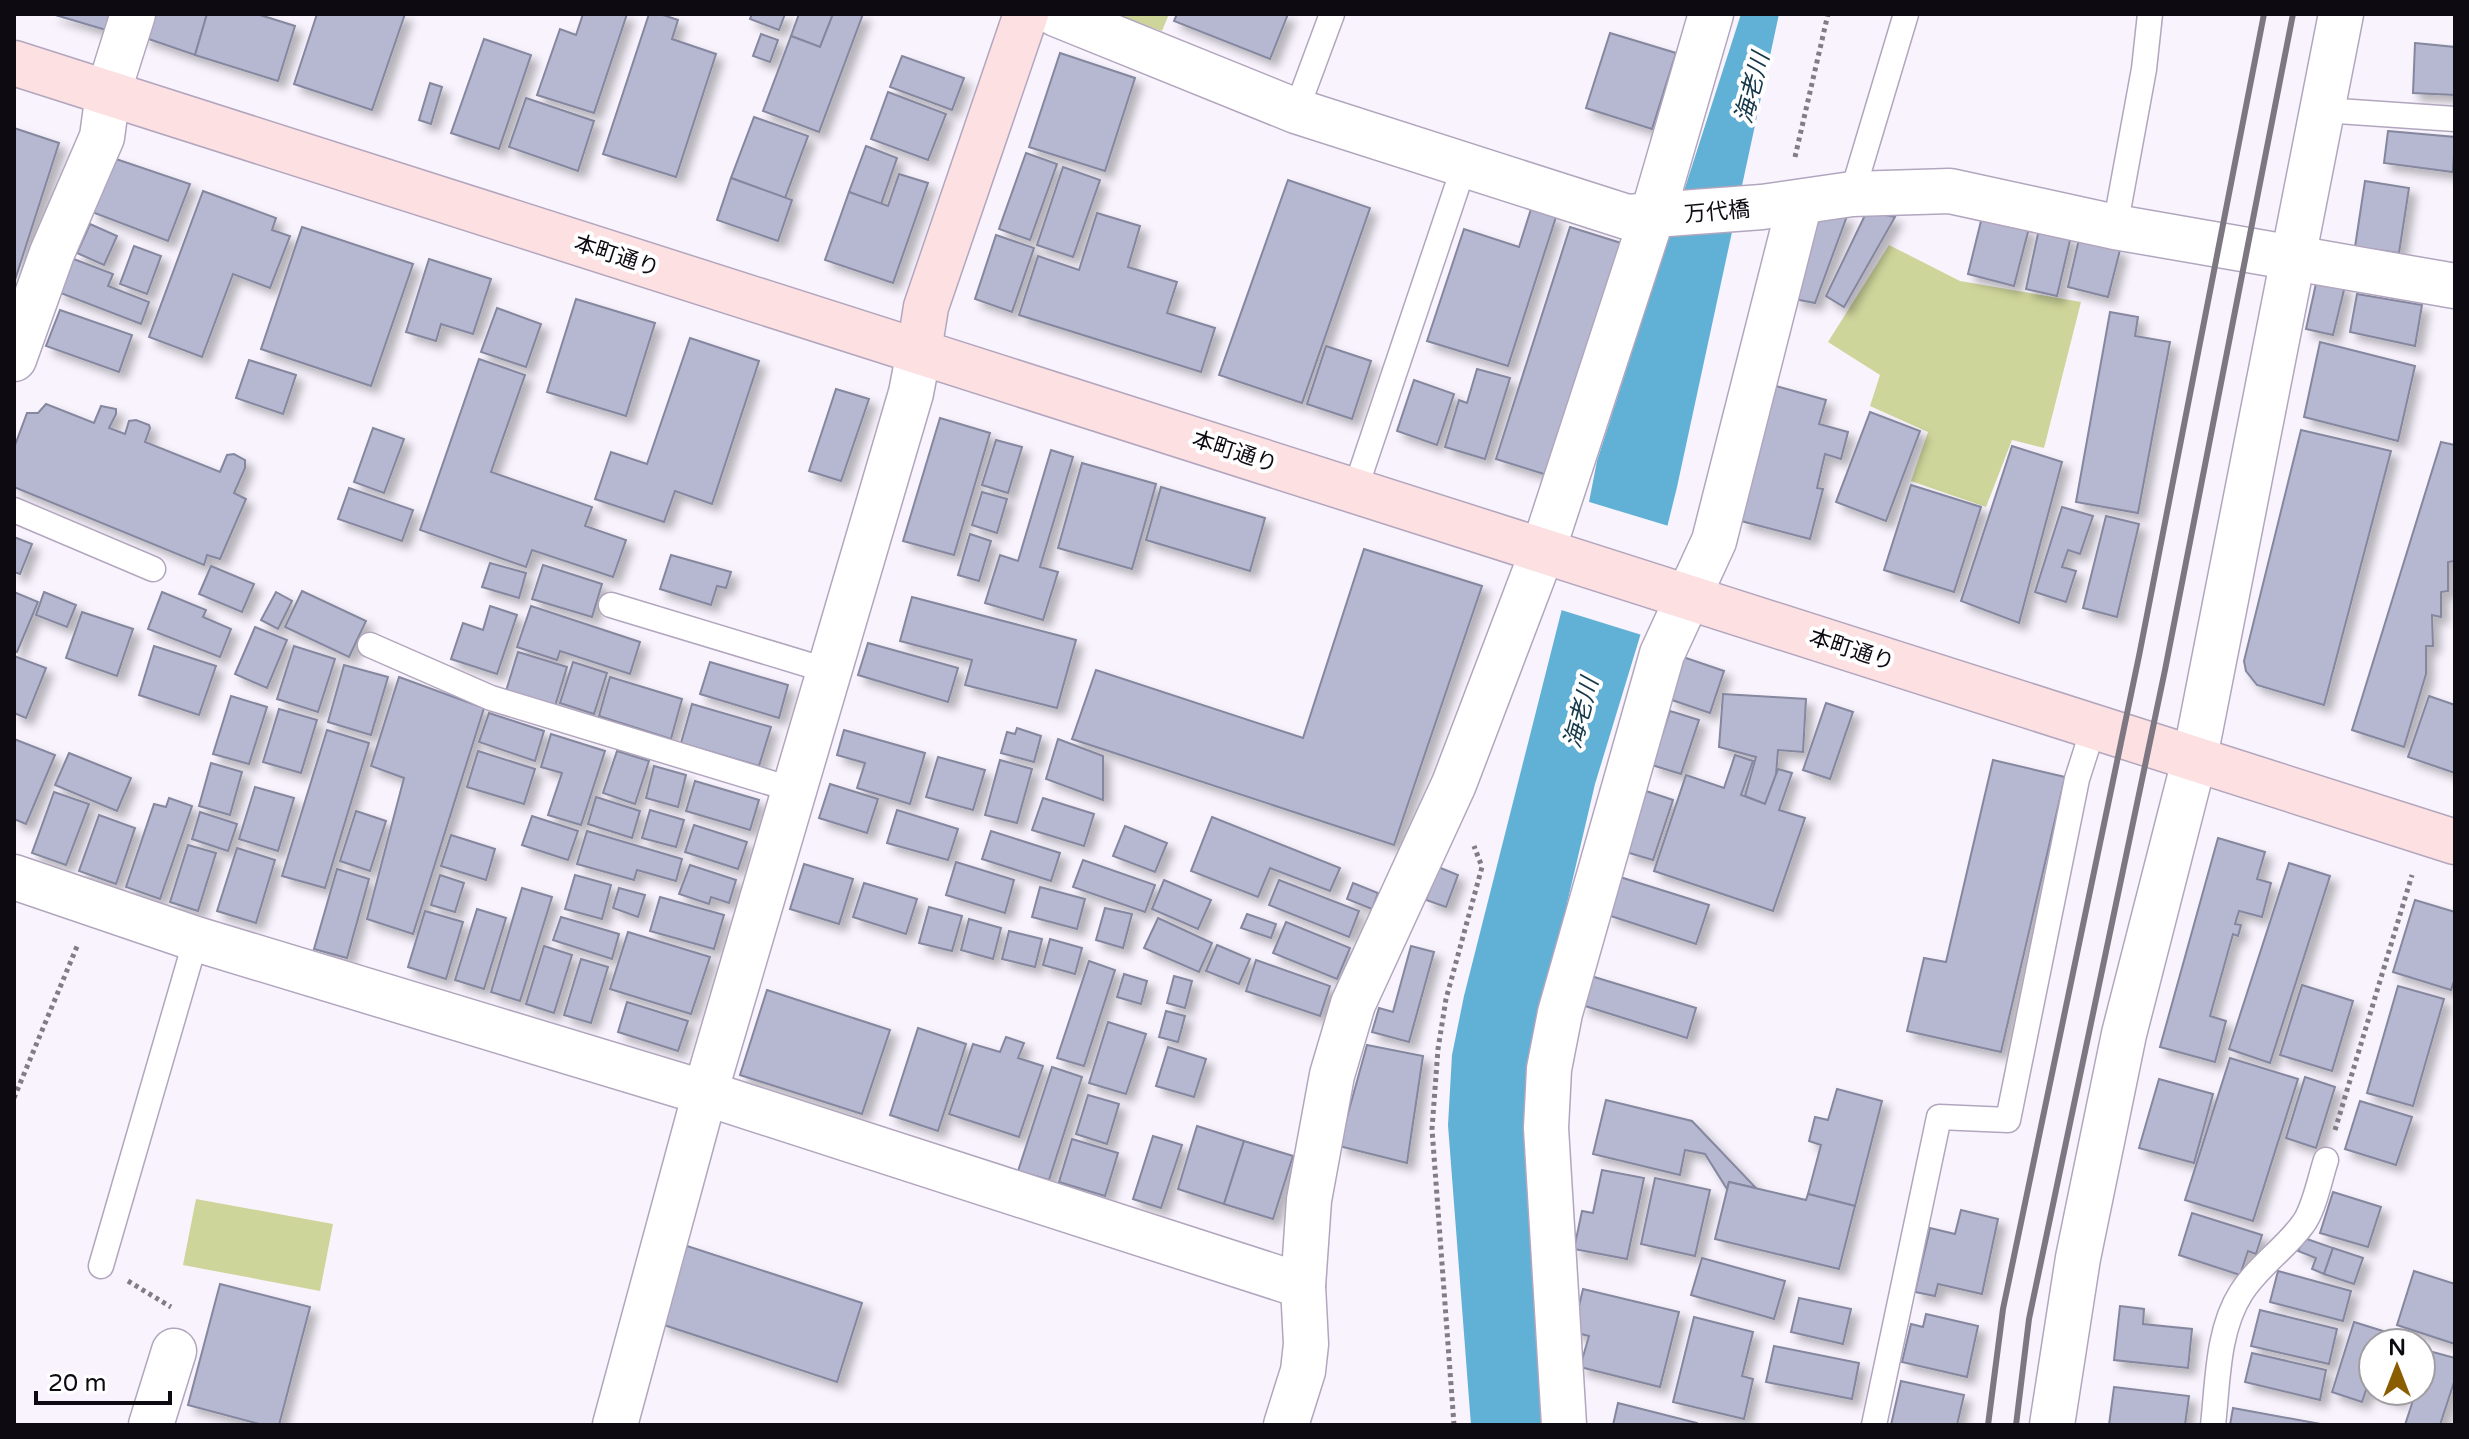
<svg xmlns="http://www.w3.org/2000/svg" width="2469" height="1439" font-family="'Varela Round','Noto Sans JP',sans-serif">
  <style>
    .green { fill: #ced59a }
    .water { fill: #61b0d6 }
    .pier { fill: #f8f3fd }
    .building { fill: #b6b8d2; stroke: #85879f; stroke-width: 2; filter: url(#shadow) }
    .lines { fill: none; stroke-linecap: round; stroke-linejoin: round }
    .lane-casing { stroke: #b2a6be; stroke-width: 27 }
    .street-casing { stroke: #b2a6be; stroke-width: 47 }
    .secondary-casing { stroke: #b2a6be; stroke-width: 47 }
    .path { stroke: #817c85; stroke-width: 5; stroke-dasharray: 4 4; stroke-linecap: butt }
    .lane { stroke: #fff; stroke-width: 24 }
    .street { stroke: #fff; stroke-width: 44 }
    .secondary { stroke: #fde0e1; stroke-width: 44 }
    .rail { stroke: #7c7780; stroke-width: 6 }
    .labels { text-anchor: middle; stroke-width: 8; stroke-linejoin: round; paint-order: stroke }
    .street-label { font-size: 22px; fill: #0e0a12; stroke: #fff }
    .water-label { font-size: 24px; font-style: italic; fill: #143849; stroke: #fff }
  </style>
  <defs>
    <filter id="shadow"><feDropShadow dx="7" dy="7" stdDeviation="4" flood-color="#0004"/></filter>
  </defs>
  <rect width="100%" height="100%" fill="#f8f3fd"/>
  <!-- green -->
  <g class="green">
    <polygon points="1113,14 1169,14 1162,31"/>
    <polygon points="1889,245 1960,281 2081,302 2044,448 2012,440 1986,507 1911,481 1928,432 1870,406 1880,375 1828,342"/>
    <polygon points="196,1199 333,1224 320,1291 183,1265"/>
  </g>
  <!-- water -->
  <polygon class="water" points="1741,14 1779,14 1677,487 1641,633 1595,784 1542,1010 1547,1425 1471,1425 1448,1125 1452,1055 1464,996 1589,502 1597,461"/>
  <!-- pier -->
  <polygon class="pier" points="1586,501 1672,527 1645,636 1558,609"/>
  <!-- building -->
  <g class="building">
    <polygon points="52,14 111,14 106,30"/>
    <polygon points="150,14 207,14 195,55 143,37"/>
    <polygon points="207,14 257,14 295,26 278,81 195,55"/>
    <polygon points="317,14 405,14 372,110 294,84"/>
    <polygon points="583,14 627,14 594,113 537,95 560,29 576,35"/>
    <polygon points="649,14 660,14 678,20 672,39 716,54 676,177 603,154"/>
    <polygon points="752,14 785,14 779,30 750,19"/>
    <polygon points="799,14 833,14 820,47 791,36"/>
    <polygon points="833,14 863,14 819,132 763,111 791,36 820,47"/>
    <polygon points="1177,14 1288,14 1270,59 1174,21"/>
    <polygon points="1610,33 1676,53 1652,129 1586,108"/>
    <polygon points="761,34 778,40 770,62 753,56"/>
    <polygon points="484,39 531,55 499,149 451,133"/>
    <polygon points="2415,43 2455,47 2455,95 2413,93"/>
    <polygon points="1060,53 1135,78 1105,171 1029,147"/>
    <polygon points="902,56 964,78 952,110 890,87"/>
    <polygon points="430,83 442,87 431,124 419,120"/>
    <polygon points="888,92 946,114 928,160 871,139"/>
    <polygon points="526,98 594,121 578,171 509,147"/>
    <polygon points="754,117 808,136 785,198 731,178"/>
    <polygon points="14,128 59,143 15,280 14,280"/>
    <polygon points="2388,131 2455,137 2453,172 2384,163"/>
    <polygon points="866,146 897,158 881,204 849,192"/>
    <polygon points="1026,153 1057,164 1030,240 999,229"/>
    <polygon points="113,158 190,184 168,241 92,212"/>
    <polygon points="1063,167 1100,180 1073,257 1037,245"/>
    <polygon points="899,174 928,183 893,283 825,260 849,192 888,206"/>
    <polygon points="731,178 792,200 778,241 717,220"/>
    <polygon points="1288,180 1370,208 1302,403 1219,375"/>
    <polygon points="2365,181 2409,188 2399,253 2355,247"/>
    <polygon points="203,191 276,218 272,230 290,236 270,288 233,274 202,357 149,337"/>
    <polygon points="1531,209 1556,217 1508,366 1427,341 1464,229 1519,247"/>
    <polygon points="1867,211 1895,217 1844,307 1826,296"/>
    <polygon points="1815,212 1847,216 1815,303 1794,299"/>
    <polygon points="1097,213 1140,226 1128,267 1177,282 1167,313 1215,328 1201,372 1019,315 1038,256 1079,270"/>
    <polygon points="1982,217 2029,228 2014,286 1968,274"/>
    <polygon points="90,224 117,236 104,265 77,253"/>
    <polygon points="302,227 413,264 371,386 261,349"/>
    <polygon points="1570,227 1621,243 1547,475 1496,459"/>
    <polygon points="2039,229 2071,236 2057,296 2026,289"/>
    <polygon points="996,235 1034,248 1012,312 975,299"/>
    <polygon points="2079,239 2120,250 2108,297 2068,287"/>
    <polygon points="134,246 161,256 147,294 120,284"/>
    <polygon points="71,258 113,274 108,286 149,302 141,324 58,292"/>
    <polygon points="429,259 491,279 473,334 441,324 436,341 406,332"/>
    <polygon points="2317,279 2345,286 2333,335 2306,329"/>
    <polygon points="2357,294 2422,305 2415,346 2350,332"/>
    <polygon points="576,299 655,323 626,416 547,392"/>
    <polygon points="497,308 541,324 526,367 481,352"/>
    <polygon points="60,310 132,335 119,372 46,346"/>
    <polygon points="2110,312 2138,317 2135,336 2170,342 2138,513 2076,502"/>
    <polygon points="690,338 759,361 712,504 675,491 664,522 595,499 611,452 647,464"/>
    <polygon points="2320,342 2415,366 2398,441 2304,417"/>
    <polygon points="1326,346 1371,361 1352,419 1307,404"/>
    <polygon points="479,359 525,375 491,472 592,507 585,526 626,540 613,577 532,550 526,567 420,530"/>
    <polygon points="249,360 296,375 283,414 236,398"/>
    <polygon points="1477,369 1510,378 1485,459 1445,447 1459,400 1467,403"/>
    <polygon points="1414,380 1454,394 1437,445 1397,431"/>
    <polygon points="1776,386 1826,400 1819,424 1848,432 1841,459 1825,454 1817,488 1823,489 1810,539 1741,521"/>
    <polygon points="836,389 869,399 841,481 809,471"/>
    <polygon points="46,404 94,423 101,406 116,409 116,414 109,428 125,434 129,421 136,420 149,425 150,428 145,442 220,472 227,455 234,454 245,460 245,468 234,493 246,499 220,559 207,555 204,565 14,487 14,448 27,413 38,413"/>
    <polygon points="1870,412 1920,431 1886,521 1836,502"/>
    <polygon points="940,418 990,433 954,555 903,541"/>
    <polygon points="373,428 404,439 384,493 354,482"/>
    <polygon points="2301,430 2391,451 2324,705 2257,685 2246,671 2244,661"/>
    <polygon points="996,440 1022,447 1008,493 982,485"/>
    <polygon points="2441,442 2455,445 2455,561 2448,562 2448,591 2441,592 2441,617 2432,615 2433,646 2426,646 2426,674 2404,747 2352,730"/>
    <polygon points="2012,446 2062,462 2019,623 1961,601"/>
    <polygon points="1051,450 1073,457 1040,567 1058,572 1043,620 985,603 1000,555 1018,561"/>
    <polygon points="1082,463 1156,484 1132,569 1058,548"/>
    <polygon points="1911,485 1981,507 1954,592 1884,570"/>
    <polygon points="1161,487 1265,518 1250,571 1146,540"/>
    <polygon points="349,488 413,510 402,541 338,519"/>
    <polygon points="982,492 1007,499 997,533 972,525"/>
    <polygon points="2062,507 2093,516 2080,554 2068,550 2062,567 2076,571 2066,602 2035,592"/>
    <polygon points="2106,516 2139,524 2117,617 2083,608"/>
    <polygon points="970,534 991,541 979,581 958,575"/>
    <polygon points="14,537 32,544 20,574 14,572"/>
    <polygon points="1364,549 1482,586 1394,845 1072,739 1096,670 1303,738"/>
    <polygon points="671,555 731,572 726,588 717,586 711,605 660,589"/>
    <polygon points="490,563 526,573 519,598 482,587"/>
    <polygon points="543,565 602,584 592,617 532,599"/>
    <polygon points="211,566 254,584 242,612 199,594"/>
    <polygon points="302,591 366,621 349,657 285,627"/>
    <polygon points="14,592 38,602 17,652 14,651"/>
    <polygon points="44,592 76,605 67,627 36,615"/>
    <polygon points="162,592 206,610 203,617 231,629 220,657 148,629"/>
    <polygon points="276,592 292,601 278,629 261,620"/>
    <polygon points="912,597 1076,640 1057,708 965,685 972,660 900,641"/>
    <polygon points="490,606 517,615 497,674 451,659 463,623 483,630"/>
    <polygon points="531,606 640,642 630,674 560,651 557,660 517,647"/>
    <polygon points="82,612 133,629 117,676 66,658"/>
    <polygon points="255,627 287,640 267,688 235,674"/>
    <polygon points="868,643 958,668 948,702 858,675"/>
    <polygon points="154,646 216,666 199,715 139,695"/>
    <polygon points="294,646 335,659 318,712 277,699"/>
    <polygon points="518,652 567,667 555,706 506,691"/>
    <polygon points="14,656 46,668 26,718 14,713"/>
    <polygon points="1683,657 1724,671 1710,713 1669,699"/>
    <polygon points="573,662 607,673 594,714 560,703"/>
    <polygon points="710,662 788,685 779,718 700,694"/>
    <polygon points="344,665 388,677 371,735 328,722"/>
    <polygon points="399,677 484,708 413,934 367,919 404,778 371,766"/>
    <polygon points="610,677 682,699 671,739 599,716"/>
    <polygon points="1723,694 1806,699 1803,752 1778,750 1776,775 1765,804 1745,796 1756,757 1719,747"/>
    <polygon points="231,696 267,707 249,764 213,754"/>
    <polygon points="2429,696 2455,705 2455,773 2408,757"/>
    <polygon points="1826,703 1853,712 1830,779 1803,770"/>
    <polygon points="692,704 771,727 759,766 681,743"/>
    <polygon points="279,709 317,720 301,773 263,762"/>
    <polygon points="1670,711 1699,720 1681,774 1652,765"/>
    <polygon points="489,713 544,731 535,761 479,742"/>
    <polygon points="1017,728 1041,736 1034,762 1001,753 1007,732 1015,734"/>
    <polygon points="327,730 369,743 325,888 282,876"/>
    <polygon points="844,730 925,753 910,804 857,788 865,763 837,755"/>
    <polygon points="551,734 605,751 581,825 548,815 562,773 541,767"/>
    <polygon points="14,739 55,755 26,824 14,819"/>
    <polygon points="1058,739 1103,756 1103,800 1046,779"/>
    <polygon points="478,751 535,769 524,804 467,787"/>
    <polygon points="617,751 649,761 635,804 603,793"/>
    <polygon points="69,753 131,778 117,811 55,785"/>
    <polygon points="1735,755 1753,761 1741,795 1765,804 1778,769 1792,773 1779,810 1805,818 1773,911 1654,871 1686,775 1724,788"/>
    <polygon points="938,757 985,770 973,810 926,797"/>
    <polygon points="1000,760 1032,769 1017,823 985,815"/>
    <polygon points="1993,760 2065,777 2001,1052 1907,1031 1924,958 1946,962"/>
    <polygon points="211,763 242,772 230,815 199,806"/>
    <polygon points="654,766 686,775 678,807 646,798"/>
    <polygon points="695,781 759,800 750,830 686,811"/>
    <polygon points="830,784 878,799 867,833 819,818"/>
    <polygon points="255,787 294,798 278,851 239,839"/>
    <polygon points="1646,791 1673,800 1653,860 1626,852"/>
    <polygon points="54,792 89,804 66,865 32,853"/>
    <polygon points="596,797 640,811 632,838 588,824"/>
    <polygon points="169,798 192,806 160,899 126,887 154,804 166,807"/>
    <polygon points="1043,798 1094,814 1084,846 1032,830"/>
    <polygon points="650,810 684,820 676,847 642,838"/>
    <polygon points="897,810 958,829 948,860 887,843"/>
    <polygon points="356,811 386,821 370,871 340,861"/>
    <polygon points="200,812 237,824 228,851 192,839"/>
    <polygon points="99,815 135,828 116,884 79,871"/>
    <polygon points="532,816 578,831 568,860 522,845"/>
    <polygon points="1212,817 1340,868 1330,891 1270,868 1258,897 1191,871"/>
    <polygon points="694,825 747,842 738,869 685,852"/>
    <polygon points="1125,826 1167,843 1155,872 1113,856"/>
    <polygon points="587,831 682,859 676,881 637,870 634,880 577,864"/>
    <polygon points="991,831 1060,853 1051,881 982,859"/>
    <polygon points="451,835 495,849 486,880 441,866"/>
    <polygon points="2218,838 2265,852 2257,879 2271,883 2262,917 2239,911 2235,924 2241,925 2238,936 2233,934 2210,1016 2226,1021 2215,1062 2160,1047"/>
    <polygon points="188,845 216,853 198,911 170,902"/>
    <polygon points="237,848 275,860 256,923 217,911"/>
    <polygon points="1083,860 1155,885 1145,912 1073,887"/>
    <polygon points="956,862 1014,880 1005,913 946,895"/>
    <polygon points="2289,863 2330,876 2270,1063 2229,1049"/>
    <polygon points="804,864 853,879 839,924 790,909"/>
    <polygon points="690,865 736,880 729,903 711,897 709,904 679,894"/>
    <polygon points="1438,867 1458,875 1446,907 1426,900"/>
    <polygon points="337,869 369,879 347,958 314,949"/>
    <polygon points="440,875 464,883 455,912 431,905"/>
    <polygon points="575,875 611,885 602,919 565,909"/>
    <polygon points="1620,877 1709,905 1696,944 1608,915"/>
    <polygon points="1164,880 1211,900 1198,929 1152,909"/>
    <polygon points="1279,880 1359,911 1349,937 1269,905"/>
    <polygon points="864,883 917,899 906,934 853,917"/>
    <polygon points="1353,883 1378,893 1372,909 1347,899"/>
    <polygon points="1040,887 1085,899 1077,929 1032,917"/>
    <polygon points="522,888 552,897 520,1001 491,992"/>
    <polygon points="619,888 645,895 638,917 613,908"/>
    <polygon points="660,897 724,915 714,949 650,931"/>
    <polygon points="2415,900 2455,912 2455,978 2451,990 2393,972"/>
    <polygon points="929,907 962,916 952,951 919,943"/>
    <polygon points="1105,908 1132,914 1123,948 1096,940"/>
    <polygon points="477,909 506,918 484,989 455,980"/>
    <polygon points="425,911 463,922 446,979 408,967"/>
    <polygon points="1247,914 1276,924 1271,938 1241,928"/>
    <polygon points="561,917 619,934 612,959 553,940"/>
    <polygon points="1158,918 1212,943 1199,972 1144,948"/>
    <polygon points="969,919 1001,928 993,959 961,950"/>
    <polygon points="1286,922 1350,948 1337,979 1273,953"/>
    <polygon points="1009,931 1042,939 1035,967 1002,959"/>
    <polygon points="628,932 710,957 691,1014 610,989"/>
    <polygon points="1050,939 1082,948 1075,974 1043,965"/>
    <polygon points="1217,945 1250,959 1239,984 1206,971"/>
    <polygon points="544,946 572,955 554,1013 526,1004"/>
    <polygon points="1411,946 1434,952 1409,1042 1372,1032 1379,1008 1393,1012"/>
    <polygon points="581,959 608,967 591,1023 564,1015"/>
    <polygon points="1256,960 1330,986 1320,1016 1246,991"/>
    <polygon points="1089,961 1115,970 1084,1066 1057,1058"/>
    <polygon points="1124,974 1147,981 1141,1004 1117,997"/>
    <polygon points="1174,976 1192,981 1185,1008 1167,1003"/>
    <polygon points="1591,976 1696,1008 1687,1038 1582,1005"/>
    <polygon points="2302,985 2353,1001 2332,1071 2280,1055"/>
    <polygon points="2398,986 2444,999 2413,1106 2367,1093"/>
    <polygon points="767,990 890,1030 862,1114 740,1075"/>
    <polygon points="627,1002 688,1021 678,1051 618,1032"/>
    <polygon points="1166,1011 1185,1016 1178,1042 1159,1037"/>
    <polygon points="1108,1022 1146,1034 1126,1094 1089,1083"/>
    <polygon points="918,1028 966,1044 938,1131 890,1115"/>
    <polygon points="1006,1037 1024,1043 1018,1058 1043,1066 1019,1137 949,1114 973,1044 1000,1052"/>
    <polygon points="1367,1045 1423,1056 1407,1163 1339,1146"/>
    <polygon points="1168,1047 1206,1059 1194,1097 1156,1086"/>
    <polygon points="2230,1058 2298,1079 2253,1221 2185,1200"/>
    <polygon points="1052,1067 1082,1077 1049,1180 1018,1171"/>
    <polygon points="2305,1077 2335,1087 2316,1148 2286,1138"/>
    <polygon points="2159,1079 2213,1094 2194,1163 2139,1148"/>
    <polygon points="1837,1089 1882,1101 1855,1206 1808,1194 1821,1145 1809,1141 1815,1117 1828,1120"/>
    <polygon points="1088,1095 1119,1104 1107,1144 1076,1134"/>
    <polygon points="1606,1100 1692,1121 1756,1188 1729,1182 1727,1189 1705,1154 1685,1150 1680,1175 1593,1154"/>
    <polygon points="2360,1101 2412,1117 2396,1165 2345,1149"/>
    <polygon points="1197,1126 1244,1141 1224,1204 1178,1189"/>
    <polygon points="1153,1136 1182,1145 1161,1208 1133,1199"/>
    <polygon points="1072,1139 1118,1153 1105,1196 1059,1182"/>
    <polygon points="1244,1141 1293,1156 1273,1219 1224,1204"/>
    <polygon points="1602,1170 1644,1178 1627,1259 1574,1249 1582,1211 1593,1213"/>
    <polygon points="1655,1178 1710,1190 1695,1256 1641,1244"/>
    <polygon points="1729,1182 1806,1200 1808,1194 1855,1206 1839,1269 1715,1239"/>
    <polygon points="2333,1192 2381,1207 2368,1247 2320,1233"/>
    <polygon points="1961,1210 1998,1219 1982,1294 1938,1284 1935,1296 1915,1292 1930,1228 1955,1234"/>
    <polygon points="2192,1213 2262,1235 2256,1254 2248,1251 2240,1275 2179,1255"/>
    <polygon points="2304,1238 2333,1248 2324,1274 2312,1269 2316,1258 2298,1251"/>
    <polygon points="687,1246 862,1303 837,1382 661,1324"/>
    <polygon points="2333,1248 2363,1258 2354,1284 2324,1274"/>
    <polygon points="1702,1258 1785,1281 1774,1319 1691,1295"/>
    <polygon points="2278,1271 2351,1291 2343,1321 2270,1302"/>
    <polygon points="2414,1271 2455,1284 2455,1344 2397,1325"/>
    <polygon points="220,1284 310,1307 279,1425 263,1425 188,1405"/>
    <polygon points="1583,1289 1679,1312 1660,1387 1580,1367 1589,1336 1573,1332"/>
    <polygon points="1799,1298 1851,1309 1843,1344 1791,1332"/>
    <polygon points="2120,1306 2144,1309 2143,1324 2192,1329 2188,1368 2114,1360"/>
    <polygon points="2260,1310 2337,1329 2329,1364 2251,1346"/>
    <polygon points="1926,1314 1978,1326 1967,1377 1902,1362 1911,1324 1923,1327"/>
    <polygon points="1694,1317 1753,1332 1742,1376 1753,1379 1744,1419 1673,1402"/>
    <polygon points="2354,1322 2386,1332 2382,1343 2373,1343 2373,1391 2403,1391 2400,1401 2366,1390 2362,1402 2332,1392"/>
    <polygon points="1774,1346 1859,1363 1852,1399 1766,1382"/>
    <polygon points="2429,1351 2455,1358 2455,1379 2440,1425 2405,1425 2416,1391 2421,1391 2421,1376"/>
    <polygon points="2252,1353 2326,1370 2320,1400 2245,1382"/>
    <polygon points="1901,1381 1964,1395 1957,1425 1891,1425"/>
    <polygon points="2114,1387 2189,1396 2185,1425 2109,1425"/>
    <polygon points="1618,1403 1697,1423 1697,1425 1613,1425"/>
    <polygon points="2233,1408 2326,1425 2230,1425"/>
  </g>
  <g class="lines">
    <!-- lane casing -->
    <g class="lane-casing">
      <g id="lane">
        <polyline points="2323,110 2455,119"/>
        <polyline points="1296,111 1332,14"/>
        <polyline points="1852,194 1906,14"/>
        <polyline points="2115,227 2144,69 2150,14"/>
        <polyline points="1355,490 1464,166"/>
        <polyline points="14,510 153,569"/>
        <polyline points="611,605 829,671"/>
        <polyline points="370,645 491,698 794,790"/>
        <polyline points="101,1266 196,939"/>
        <polyline points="1874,1425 1939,1117 2008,1120 2077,779 2094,726"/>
        <path d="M2213 1425C2218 1382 2217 1331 2241 1293 2258 1266 2285 1249 2303 1224 2314 1210 2320 1178 2326 1160"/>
      </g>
    </g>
    <!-- street casing -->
    <g class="street-casing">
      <g id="street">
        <polyline points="1056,14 1296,111 1627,217 1762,207 1852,194 1950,191 2115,227 2455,286"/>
        <polyline points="14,359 52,253 102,137 108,93 133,14"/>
        <polyline points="14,877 196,939 705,1093 1303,1286"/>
        <polyline points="151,1425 174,1351"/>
        <polyline points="615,1425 705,1093 911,393 919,351"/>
        <polyline points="1286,1425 1303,1371 1306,1344 1303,1286 1309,1200 1332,1075 1353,1004 1454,784 1543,550 1652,217 1711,14"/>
        <polyline points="1564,1425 1546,1128 1549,1069 1560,1013 1662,654 1714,541 1800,202"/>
        <polyline points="2052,1425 2078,1258 2124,1034 2195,757 2341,14"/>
      </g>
    </g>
    <!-- secondary casing -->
    <g class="secondary-casing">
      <g id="secondary">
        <polyline points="14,63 2455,842"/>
        <polyline points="919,351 926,307 1026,14"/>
      </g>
    </g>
    <!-- path -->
    <g class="path">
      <polyline points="1795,157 1828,14"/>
      <polyline points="14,1098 78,944"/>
      <polyline points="2335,1130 2412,875"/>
      <polyline points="128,1281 171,1307"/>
      <polyline points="1454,1425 1432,1129 1438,1049 1446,999 1482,867 1474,846"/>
    </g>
    <!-- lane -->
    <use href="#lane" class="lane"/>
    <!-- street -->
    <use href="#street" class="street"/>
    <!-- secondary -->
    <use href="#secondary" class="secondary"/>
    <!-- rail -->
    <g class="rail">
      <polyline points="1988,1425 2003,1309 2139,656 2264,14"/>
      <polyline points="2016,1425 2029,1319 2165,670 2293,14"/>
    </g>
  </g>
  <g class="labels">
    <!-- street labels -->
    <g class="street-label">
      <text transform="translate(1717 211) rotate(-5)" y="8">万代橋</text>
      <text transform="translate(617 255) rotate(18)" y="8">本町通り</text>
      <text transform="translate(1235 451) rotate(18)" y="8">本町通り</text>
      <text transform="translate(1852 649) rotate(18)" y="8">本町通り</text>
    </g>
    <!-- water labels -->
    <g class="water-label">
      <text transform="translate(1752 88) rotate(-75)" y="8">海老川</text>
      <text transform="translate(1581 713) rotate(-75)" y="8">海老川</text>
    </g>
  </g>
  <!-- border -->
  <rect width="2469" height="1439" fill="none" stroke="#0e0a12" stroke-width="32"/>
  <!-- north arrow -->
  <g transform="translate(2397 1367)"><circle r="38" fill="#ffffff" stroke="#9f9da0" stroke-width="2"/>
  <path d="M0-6L14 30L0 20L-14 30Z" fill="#8b5d01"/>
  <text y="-12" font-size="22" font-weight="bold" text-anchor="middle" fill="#0e0a12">N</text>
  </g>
  <!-- scale -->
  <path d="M36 1391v12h134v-12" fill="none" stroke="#0e0a12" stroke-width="4"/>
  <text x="48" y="1391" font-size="24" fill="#0e0a12" stroke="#ffffff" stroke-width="6" paint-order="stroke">20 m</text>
</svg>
